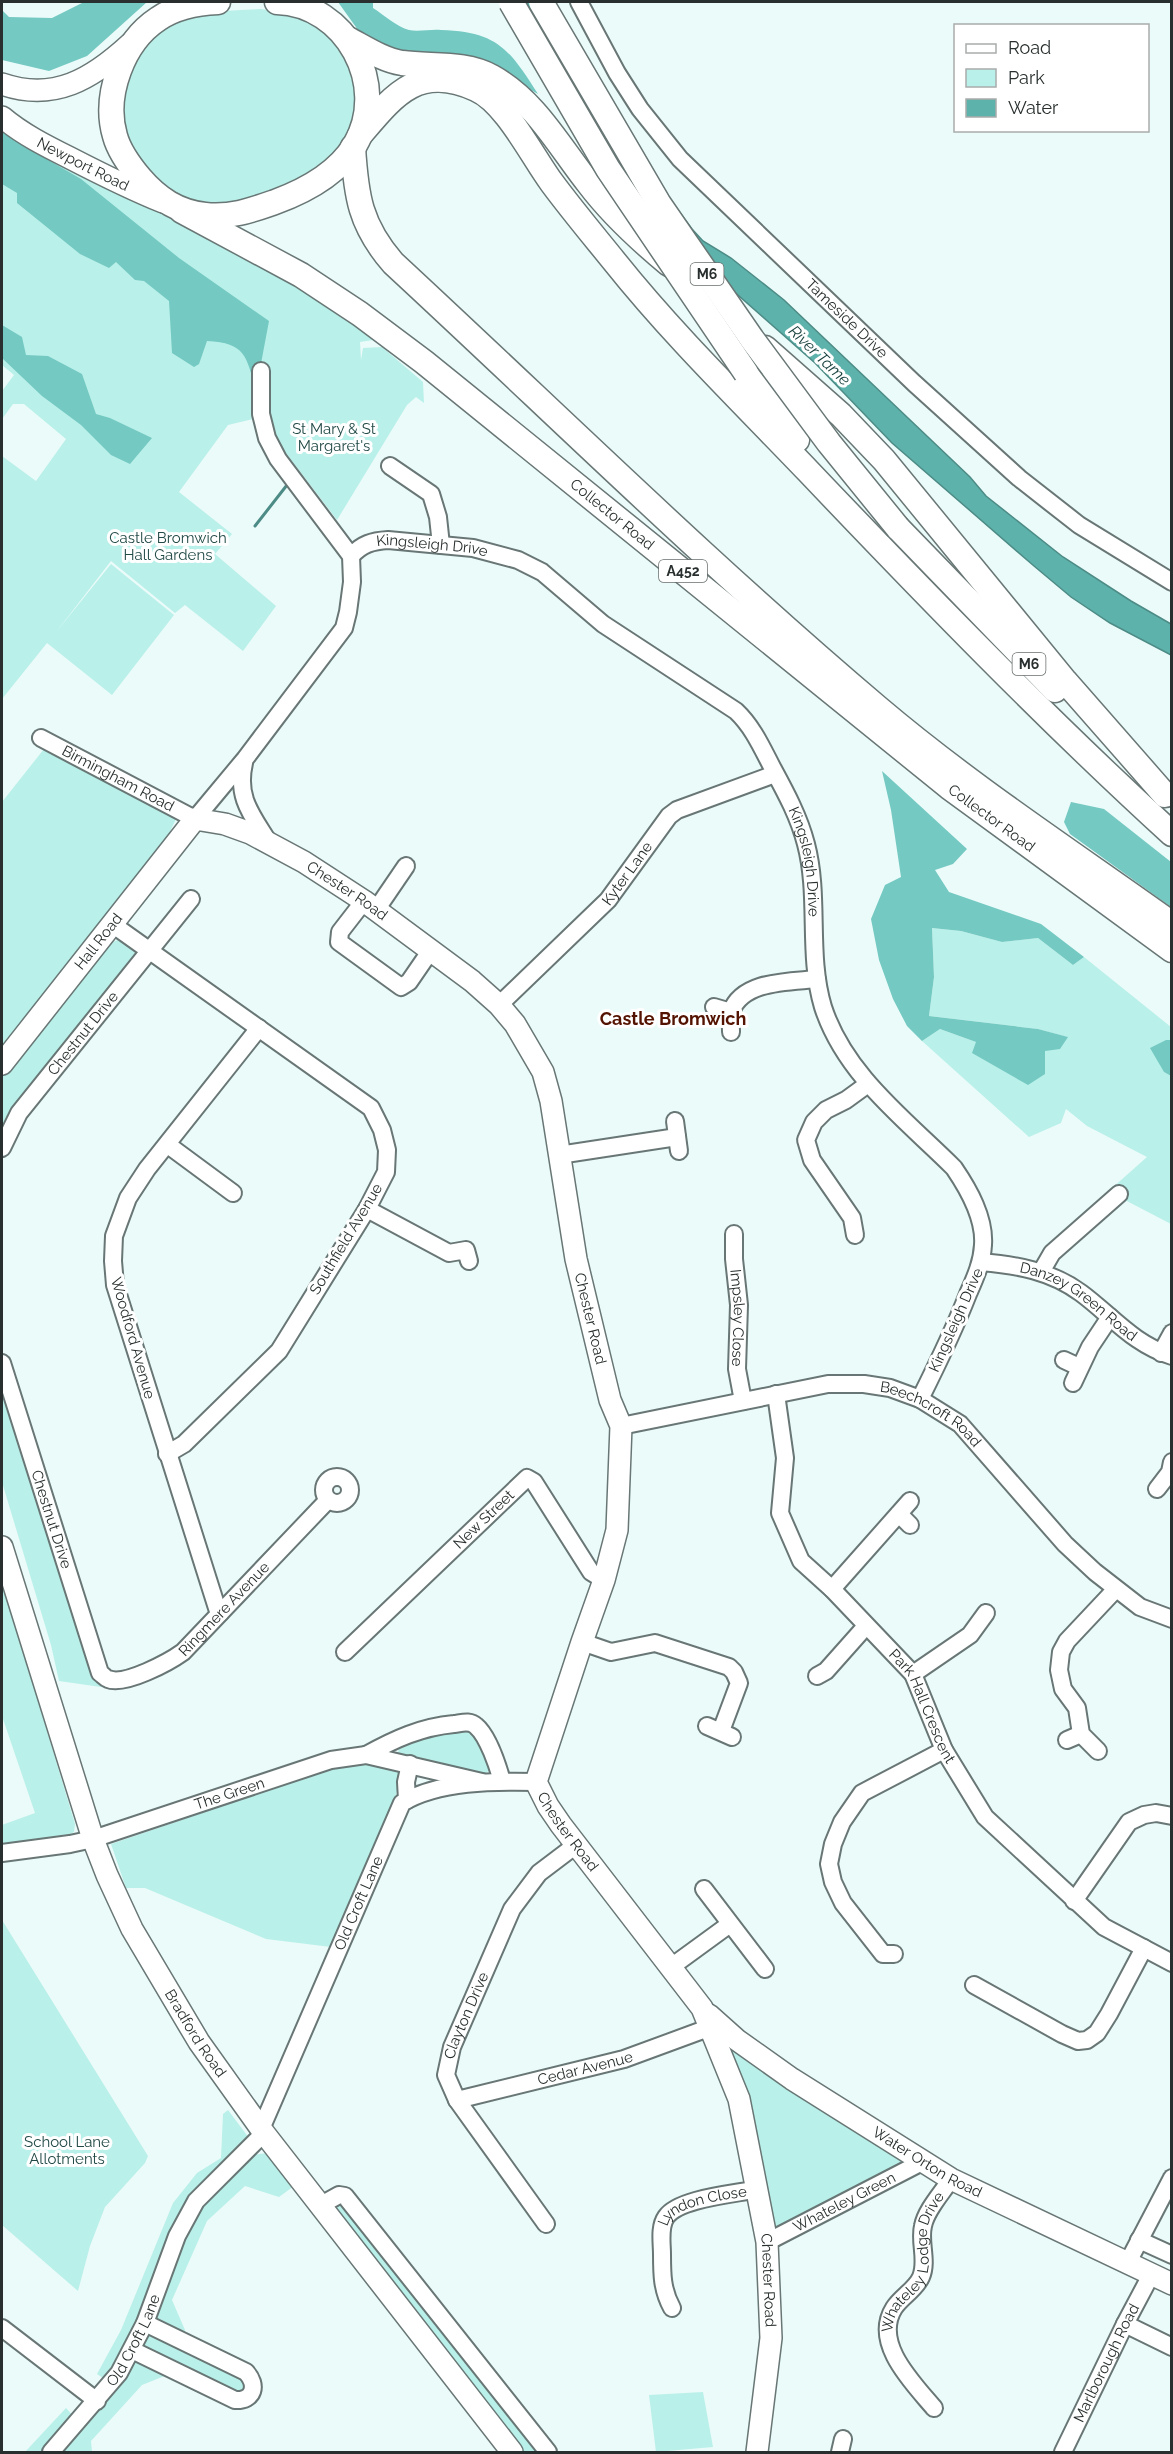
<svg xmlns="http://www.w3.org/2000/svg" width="1173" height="2454" font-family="Raleway,sans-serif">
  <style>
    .green { fill: #baf0ea }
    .forest { fill: #74c9c2 }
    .water { fill: #5db2ab; stroke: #4d8b86; stroke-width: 1.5 }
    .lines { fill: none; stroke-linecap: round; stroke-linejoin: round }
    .stream { stroke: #4d8b86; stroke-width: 3 }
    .minor-casing { stroke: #687775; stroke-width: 20 }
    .major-casing { stroke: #687775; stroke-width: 24 }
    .highway-casing { stroke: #687775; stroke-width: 27 }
    .minor { stroke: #fff; stroke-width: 16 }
    .major { stroke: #fff; stroke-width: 21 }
    .highway { stroke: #fff; stroke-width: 24 }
    .highway-bridge-casing { stroke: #687775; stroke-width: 27; stroke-linecap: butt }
    .highway-bridge { stroke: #fff; stroke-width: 24 }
    .labels { text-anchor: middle; stroke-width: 6; stroke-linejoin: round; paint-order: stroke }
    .shield { fill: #fff; stroke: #686d6d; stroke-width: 1.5 }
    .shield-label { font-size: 14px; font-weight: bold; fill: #282f2e }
    .street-label { font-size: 15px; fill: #282f2e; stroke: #fff }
    .park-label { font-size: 15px; fill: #224a47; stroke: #fff }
    .water-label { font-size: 16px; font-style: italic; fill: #1b4340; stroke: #fff }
    .quarter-label { font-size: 18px; font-weight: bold; fill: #541300; stroke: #fff }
  </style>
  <rect width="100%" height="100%" fill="#ebfbf9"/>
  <!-- green -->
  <g class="green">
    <polygon points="260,9 296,13 330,33 345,53 357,85 357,101 351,133 336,152 300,180 245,200 206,205 175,196 154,180 130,147 122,123 124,81 143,49 165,25 201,12"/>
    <polygon points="2,125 14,136 88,180 162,208 327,299 379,339 360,342 361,360 363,348 382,347 423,382 424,403 416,397 407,405 337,520 282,448 276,438 272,425 253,419 228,425 179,492 232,534 215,554 276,606 243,651 185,605 175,613 111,561 57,631 111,564 174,615 112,695 47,643 2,699 2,456 36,481 66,439 24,404 13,404 2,419 2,391 14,375 2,365"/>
    <polygon points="44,749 156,803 171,812 176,819 165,842 2,1046 2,802"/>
    <polygon points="932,928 961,931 1002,942 1038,938 1073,965 1084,957 1171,1027 1171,1040 1166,1040 1164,1072 1171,1076 1171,1224 1121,1198 1111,1189 1147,1157 1087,1126 1066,1109 1061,1123 1029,1137 922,1041 940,1029 976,1042 1044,1051 1067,1037 1038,1029 929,1016 934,977"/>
    <polygon points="118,940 135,952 136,957 2,1135 2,1077 110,943"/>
    <polygon points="2,1378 108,1684 108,1688 59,1681 51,1645 2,1482"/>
    <polygon points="2,1582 75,1824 74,1832 69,1835 2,1844 2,1825 35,1813 2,1716"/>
    <polygon points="462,1728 474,1734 492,1768 485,1774 442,1766 398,1754 399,1746 413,1740"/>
    <polygon points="376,1763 401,1769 395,1801 331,1947 266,1939 145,1888 126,1888 111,1844 340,1766"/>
    <polygon points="2,1920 148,2156 145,2163 105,2207 90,2246 78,2291 2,2225"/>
    <polygon points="731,2044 867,2140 904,2160 898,2166 798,2219 775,2227 754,2128 728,2049"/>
    <polygon points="228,2110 249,2138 207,2184 124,2351 106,2380 97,2374 121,2330 173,2203 197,2173 221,2158 223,2114"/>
    <polygon points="267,2153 294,2186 279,2197 245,2186 207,2221 172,2300 185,2330 182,2338 158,2326 153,2316 187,2229 202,2207 253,2155"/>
    <polygon points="342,2200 540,2452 523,2452 331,2208"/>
    <polygon points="153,2333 247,2378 250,2385 237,2397 141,2347 144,2336"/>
    <polygon points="136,2359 167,2375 142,2385 91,2441 92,2452 60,2452"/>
    <polygon points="703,2392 713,2447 656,2452 649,2395"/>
    <polygon points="66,2408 75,2418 44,2452 25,2452"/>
  </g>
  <!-- forest -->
  <g class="forest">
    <polygon points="84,2 147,2 87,56 49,71 2,60 2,10 9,17 52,18"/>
    <path d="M338 2H373V8C384 15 397 27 409 30 418 32 431 29 441 30 498 32 509 49 538 94L522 85 443 54 388 49 358 30Z"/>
    <path d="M2 129 14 140 81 179 179 258 269 321 256 390C246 356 246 343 207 341L199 364 194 367 172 353 169 301 144 281 135 280 116 262 109 268 80 254 17 203V193L2 184Z"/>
    <polygon points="2,325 22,337 26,355 48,356 82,374 96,414 110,418 152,438 130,464 111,455 81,425 42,396 2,358"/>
    <polygon points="882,771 967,849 953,864 935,870 949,892 1041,924 1084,957 1073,965 1038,938 1002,942 961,931 932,928 934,977 929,1016 1038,1029 1068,1037 1060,1049 1045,1051 1045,1074 1028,1085 972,1053 976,1042 940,1029 922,1041 907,1026 893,999 879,960 871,919 885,885 901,877 891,810"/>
    <polygon points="1071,802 1104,809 1171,862 1171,907 1070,834 1064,822"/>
    <polygon points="1166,1040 1171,1040 1171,1076 1164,1072 1150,1048"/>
  </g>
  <!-- water -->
  <polygon class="water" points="526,2 549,2 667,195 692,229 703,241 731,258 784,300 970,477 986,496 1063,557 1131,601 1171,624 1171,655 1110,623 1071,597 1034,566 892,443 815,363 680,244 637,187 582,99"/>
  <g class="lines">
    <!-- stream -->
    <polyline class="stream" points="255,526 287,485"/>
    <!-- minor casing -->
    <g class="minor-casing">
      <g id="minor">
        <path id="s1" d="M579 2 617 73 640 109 680 159 914 383 1019 478 1079 525 1172 582"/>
        <polyline points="390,466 431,494 438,517 441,545"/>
        <path id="s2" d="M351 556C362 544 372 541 388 540L473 548 518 560 542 572 603 624 736 711C753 727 762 748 773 769 786 793 799 817 806 844 820 897 807 954 823 1007 845 1075 906 1120 954 1168 969 1190 985 1218 983 1245 982 1263 975 1278 968 1294 954 1330 937 1365 920 1399"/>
        <path id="s3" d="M41 738 195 819 245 759 344 628 348 612 352 582 351 556 278 459 267 438 261 414V371"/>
        <path d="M244 763C236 798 252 815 269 843"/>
        <polyline points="364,901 340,932 339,942 401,987 409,982 431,950"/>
        <polyline points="376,910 406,866"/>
        <polyline points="112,924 371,1108 382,1130 387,1150 386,1172 367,1209 279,1351 184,1444 167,1454"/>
        <path id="s4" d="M499 1005 608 900 669 816 677 810 775 774"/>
        <polyline points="714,1007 731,1012"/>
        <path d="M731 1032C731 1026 730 1018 731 1012 742 980 790 982 817 979"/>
        <polyline points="675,1121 679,1151"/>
        <polyline points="168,1145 233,1193"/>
        <path id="s5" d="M2 1148 19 1113 191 899"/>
        <polyline points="559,1155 677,1137"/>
        <polyline points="367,1209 449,1253 466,1250 469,1261"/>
        <path id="s6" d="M734 1234V1259L739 1305 737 1369 743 1401"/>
        <polyline points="855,1235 852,1218 812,1160 806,1140 814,1122 826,1110 846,1100 868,1084"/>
        <path id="s7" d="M981 1262C1017 1265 1051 1271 1081 1293 1111 1315 1134 1345 1172 1356"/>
        <polyline points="1041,1272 1052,1253 1119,1194"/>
        <polyline points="1161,1353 1172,1333"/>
        <polyline points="1064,1360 1079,1367"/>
        <path id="s8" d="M2 1363 100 1673C103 1675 105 1678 108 1679 125 1686 169 1662 183 1652L328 1500"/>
        <polyline points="1073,1383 1090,1347 1110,1317"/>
        <path id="s9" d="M776 1394 785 1458 780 1513 801 1561 832 1589 913 1674 944 1750 985 1817 1104 1927 1172 1963"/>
        <path id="s10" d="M621 1426 828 1384H864L890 1388 920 1399 960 1424 1065 1544 1095 1572 1140 1607 1172 1619"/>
        <circle cx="337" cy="1490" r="13"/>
        <polyline points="1157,1489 1170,1472 1172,1462"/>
        <polyline points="899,1514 910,1525"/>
        <polyline points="832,1589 910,1501"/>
        <polyline points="220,1613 217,1608 115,1285 113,1261 114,1236 128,1198 147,1169 259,1028"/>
        <polyline points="582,1642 611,1652 655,1643 729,1667 734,1672 739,1683 721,1731"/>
        <path id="s11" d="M345 1652 527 1478 534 1482 591 1572 604 1580"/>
        <polyline points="913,1674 970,1635 986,1613"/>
        <polyline points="817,1676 826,1671 866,1626"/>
        <polyline points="707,1726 732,1737"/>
        <polyline points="1067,1740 1081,1734"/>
        <polyline points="1098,1751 1081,1734 1077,1708 1063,1689 1059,1670 1061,1652 1067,1641 1115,1590"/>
        <path d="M366 1755C395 1739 421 1727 454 1724 462 1723 470 1720 476 1726 488 1736 498 1767 502 1781"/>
        <polyline points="407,1800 406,1782 410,1764"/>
        <path id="s12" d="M2 1853 70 1844 93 1839 331 1760 366 1755 482 1782"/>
        <polyline points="704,1889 765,1969"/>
        <polyline points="1074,1901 1129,1822 1144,1815 1156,1813 1172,1816"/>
        <polyline points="894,1954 883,1954 843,1903 833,1882 829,1864 833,1844 842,1822 862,1793 944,1750"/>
        <polyline points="671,1967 730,1924"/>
        <polyline points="974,1985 1062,2034 1078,2041 1087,2040 1097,2033 1109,2014 1144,1948"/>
        <path id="s13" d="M457 2100 624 2059 711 2027"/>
        <path id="s14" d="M261 2129 402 1803C438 1781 495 1781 536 1782"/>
        <polyline points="321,2205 339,2195 345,2196 548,2452"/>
        <path id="s15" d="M546 2224 457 2100 446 2075 452 2047 512 1909 539 1873 576 1845"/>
        <polyline points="1139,2240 1172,2255"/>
        <path id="s16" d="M767 2242 922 2162"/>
        <polyline points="1127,2264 1172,2178"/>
        <path id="s17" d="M672 2308C662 2290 662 2274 662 2254 662 2243 659 2227 666 2217 679 2198 736 2194 758 2189"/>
        <polyline points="1125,2324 1172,2347"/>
        <polyline points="2,2328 97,2401"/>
        <path d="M132 2350 235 2400C254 2401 258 2385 246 2372L145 2323"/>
        <path id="s18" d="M934 2408C913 2383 872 2343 894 2308 901 2297 916 2289 921 2277 928 2261 919 2242 923 2226 926 2210 942 2193 951 2179"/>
        <path id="s19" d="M51 2452 119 2373 145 2323 177 2236 196 2201 264 2133"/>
        <polyline points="840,2452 843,2439"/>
        <path id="s20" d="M1063 2452 1125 2324 1151 2275"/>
      </g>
    </g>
    <!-- major casing -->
    <g class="major-casing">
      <g id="major">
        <path d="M2 84C54 102 92 79 130 44"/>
        <path id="s21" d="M2 117C22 134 46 146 70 158 101 174 131 189 163 202"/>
        <path id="s22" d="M2 1064 195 819 225 824 250 833 304 862 364 901 472 981 499 1005 515 1024 543 1072 551 1101 576 1259 610 1400 621 1426 617 1530 604 1580 582 1642 536 1782 548 1806 561 1825 702 2008 739 2099 767 2242 771 2338 757 2452"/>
        <path id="s23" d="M2 1547 93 1839 107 1875 132 1929 199 2042 264 2133 512 2452"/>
        <path id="s24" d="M709 2015 737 2040 792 2079 951 2179 1172 2284"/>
      </g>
    </g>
    <!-- highway casing -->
    <g class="highway-casing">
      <g id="highway">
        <path d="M218 2C197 3 175 7 158 19 123 42 103 95 115 136 119 151 130 166 140 178 158 199 178 212 205 215 230 218 252 210 275 202 305 191 338 173 355 145 390 85 346 4 277 2"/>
        <path d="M348 39C365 48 383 60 402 63 432 67 465 62 492 77 535 101 559 146 589 184 611 213 640 240 669 264"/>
        <path d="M360 135C394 95 418 63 476 89 506 102 532 156 552 183 572 210 593 235 614 261 673 335 742 402 808 471 926 595 1045 718 1172 834"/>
        <path d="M353 147C356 196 360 225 393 263 554 412 710 566 878 708 970 786 1073 853 1172 924"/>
        <path id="s25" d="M182 211 301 275 360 314 424 362 949 787 1172 950"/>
        <polyline points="765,348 841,415 884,460 1065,681 1165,795"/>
        <polyline points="746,373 797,440"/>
        <polyline points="898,528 1055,690"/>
      </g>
    </g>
    <!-- minor -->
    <use href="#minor" class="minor"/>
    <!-- major -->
    <use href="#major" class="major"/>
    <!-- highway -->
    <use href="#highway" class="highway"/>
    <!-- highway-bridge casing -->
    <g class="highway-bridge-casing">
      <g id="highway-bridge">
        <polyline points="511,2 608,169 746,373"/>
        <polyline points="541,2 659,204 752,339 829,443 898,528"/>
      </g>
    </g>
    <!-- highway-bridge -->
    <use href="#highway-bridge" class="highway-bridge"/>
  </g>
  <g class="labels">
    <!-- shield labels -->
    <g class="shield">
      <rect x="690.5" y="263" width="33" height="22" rx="4.5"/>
      <rect x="659" y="560" width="48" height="22" rx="4.5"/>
      <rect x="1012.5" y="653" width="33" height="22" rx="4.5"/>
    </g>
    <g class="shield-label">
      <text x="707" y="279">M6</text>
      <text x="683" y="576">A452</text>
      <text x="1029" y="669">M6</text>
    </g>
    <!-- street labels -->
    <g class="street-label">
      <text dy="5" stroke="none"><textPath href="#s21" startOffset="94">Newport Road</textPath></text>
      <text dy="5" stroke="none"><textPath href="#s1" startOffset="418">Tameside Drive</textPath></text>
      <text dy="5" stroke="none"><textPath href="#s25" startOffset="528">Collector Road</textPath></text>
      <text dy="5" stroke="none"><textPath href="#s2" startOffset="86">Kingsleigh Drive</textPath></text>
      <text dy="5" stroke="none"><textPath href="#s3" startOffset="87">Birmingham Road</textPath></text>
      <text dy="5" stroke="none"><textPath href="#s25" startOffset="1014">Collector Road</textPath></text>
      <text dy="5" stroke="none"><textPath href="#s2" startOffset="608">Kingsleigh Drive</textPath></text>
      <text dy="5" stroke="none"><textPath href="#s4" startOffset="184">Kyter Lane</textPath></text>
      <text dy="5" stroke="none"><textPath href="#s22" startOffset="482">Chester Road</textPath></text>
      <text dy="5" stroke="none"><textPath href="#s22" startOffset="156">Hall Road</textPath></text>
      <text dy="5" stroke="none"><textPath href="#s5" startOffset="141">Chestnut Drive</textPath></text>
      <text transform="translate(346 1239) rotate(-59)" y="5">Southfield Avenue</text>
      <text dy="5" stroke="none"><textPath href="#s7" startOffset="108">Danzey Green Road</textPath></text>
      <text dy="5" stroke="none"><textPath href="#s22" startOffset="1004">Chester Road</textPath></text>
      <text dy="5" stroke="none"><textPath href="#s6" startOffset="84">Impsley Close</textPath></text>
      <text transform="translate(956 1320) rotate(-66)" y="5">Kingsleigh Drive</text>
      <text transform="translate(133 1338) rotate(74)" y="5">Woodford Avenue</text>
      <text dy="5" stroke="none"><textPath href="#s10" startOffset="322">Beechcroft Road</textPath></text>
      <text dy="5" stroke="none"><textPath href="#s8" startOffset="164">Chestnut Drive</textPath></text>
      <text dy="5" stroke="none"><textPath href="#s11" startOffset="192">New Street</textPath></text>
      <text dy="5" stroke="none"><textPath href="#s8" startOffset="476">Ringmere Avenue</textPath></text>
      <text dy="5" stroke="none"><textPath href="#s9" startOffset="364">Park Hall Crescent</textPath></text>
      <text dy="5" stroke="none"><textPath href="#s12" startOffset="236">The Green</textPath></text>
      <text dy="5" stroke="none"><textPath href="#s22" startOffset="1544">Chester Road</textPath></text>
      <text dy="5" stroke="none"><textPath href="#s14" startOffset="246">Old Croft Lane</textPath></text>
      <text dy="5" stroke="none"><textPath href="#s15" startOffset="243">Clayton Drive</textPath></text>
      <text dy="5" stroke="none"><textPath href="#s23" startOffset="526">Bradford Road</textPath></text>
      <text dy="5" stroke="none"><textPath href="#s13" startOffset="132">Cedar Avenue</textPath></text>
      <text dy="5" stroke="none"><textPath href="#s24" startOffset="264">Water Orton Road</textPath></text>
      <text dy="5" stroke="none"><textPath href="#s16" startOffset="87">Whateley Green</textPath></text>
      <text dy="5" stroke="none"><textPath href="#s17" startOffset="132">Lyndon Close</textPath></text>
      <text dy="5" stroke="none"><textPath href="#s18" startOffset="168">Whateley Lodge Drive</textPath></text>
      <text dy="5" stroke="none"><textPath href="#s22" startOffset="2048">Chester Road</textPath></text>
      <text dy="5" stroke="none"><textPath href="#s19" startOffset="140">Old Croft Lane</textPath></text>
      <text dy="5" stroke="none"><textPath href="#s20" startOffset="99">Marlborough Road</textPath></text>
    </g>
    <!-- park labels -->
    <g class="park-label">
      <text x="334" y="434">St Mary &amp; St<tspan x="334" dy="17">Margaret's</tspan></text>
      <text x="168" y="543">Castle Bromwich<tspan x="168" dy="17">Hall Gardens</tspan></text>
      <text x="67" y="2147">School Lane<tspan x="67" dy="17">Allotments</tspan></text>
    </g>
    <!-- water labels -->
    <g class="water-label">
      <text transform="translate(820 355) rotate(44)" y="6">River Tame</text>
    </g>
    <!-- quarter labels -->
    <g class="quarter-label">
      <text x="673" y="1025">Castle Bromwich</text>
    </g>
  </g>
  <!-- border -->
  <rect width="1173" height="2454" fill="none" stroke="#282f2e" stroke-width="6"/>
  <!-- legend -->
  <rect x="954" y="24" width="195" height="108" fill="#ffffff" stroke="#a9acab" stroke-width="1.5"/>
  <rect x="966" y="44" width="30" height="9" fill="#ffffff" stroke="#a9acab" stroke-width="1.5"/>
  <text x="1008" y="54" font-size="18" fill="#282f2e">Road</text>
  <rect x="966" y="69" width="30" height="18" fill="#baf0ea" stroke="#a9acab" stroke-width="1.5"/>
  <text x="1008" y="84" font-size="18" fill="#282f2e">Park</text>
  <rect x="966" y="99" width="30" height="18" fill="#5db2ab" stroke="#a9acab" stroke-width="1.5"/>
  <text x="1008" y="114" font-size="18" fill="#282f2e">Water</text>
</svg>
